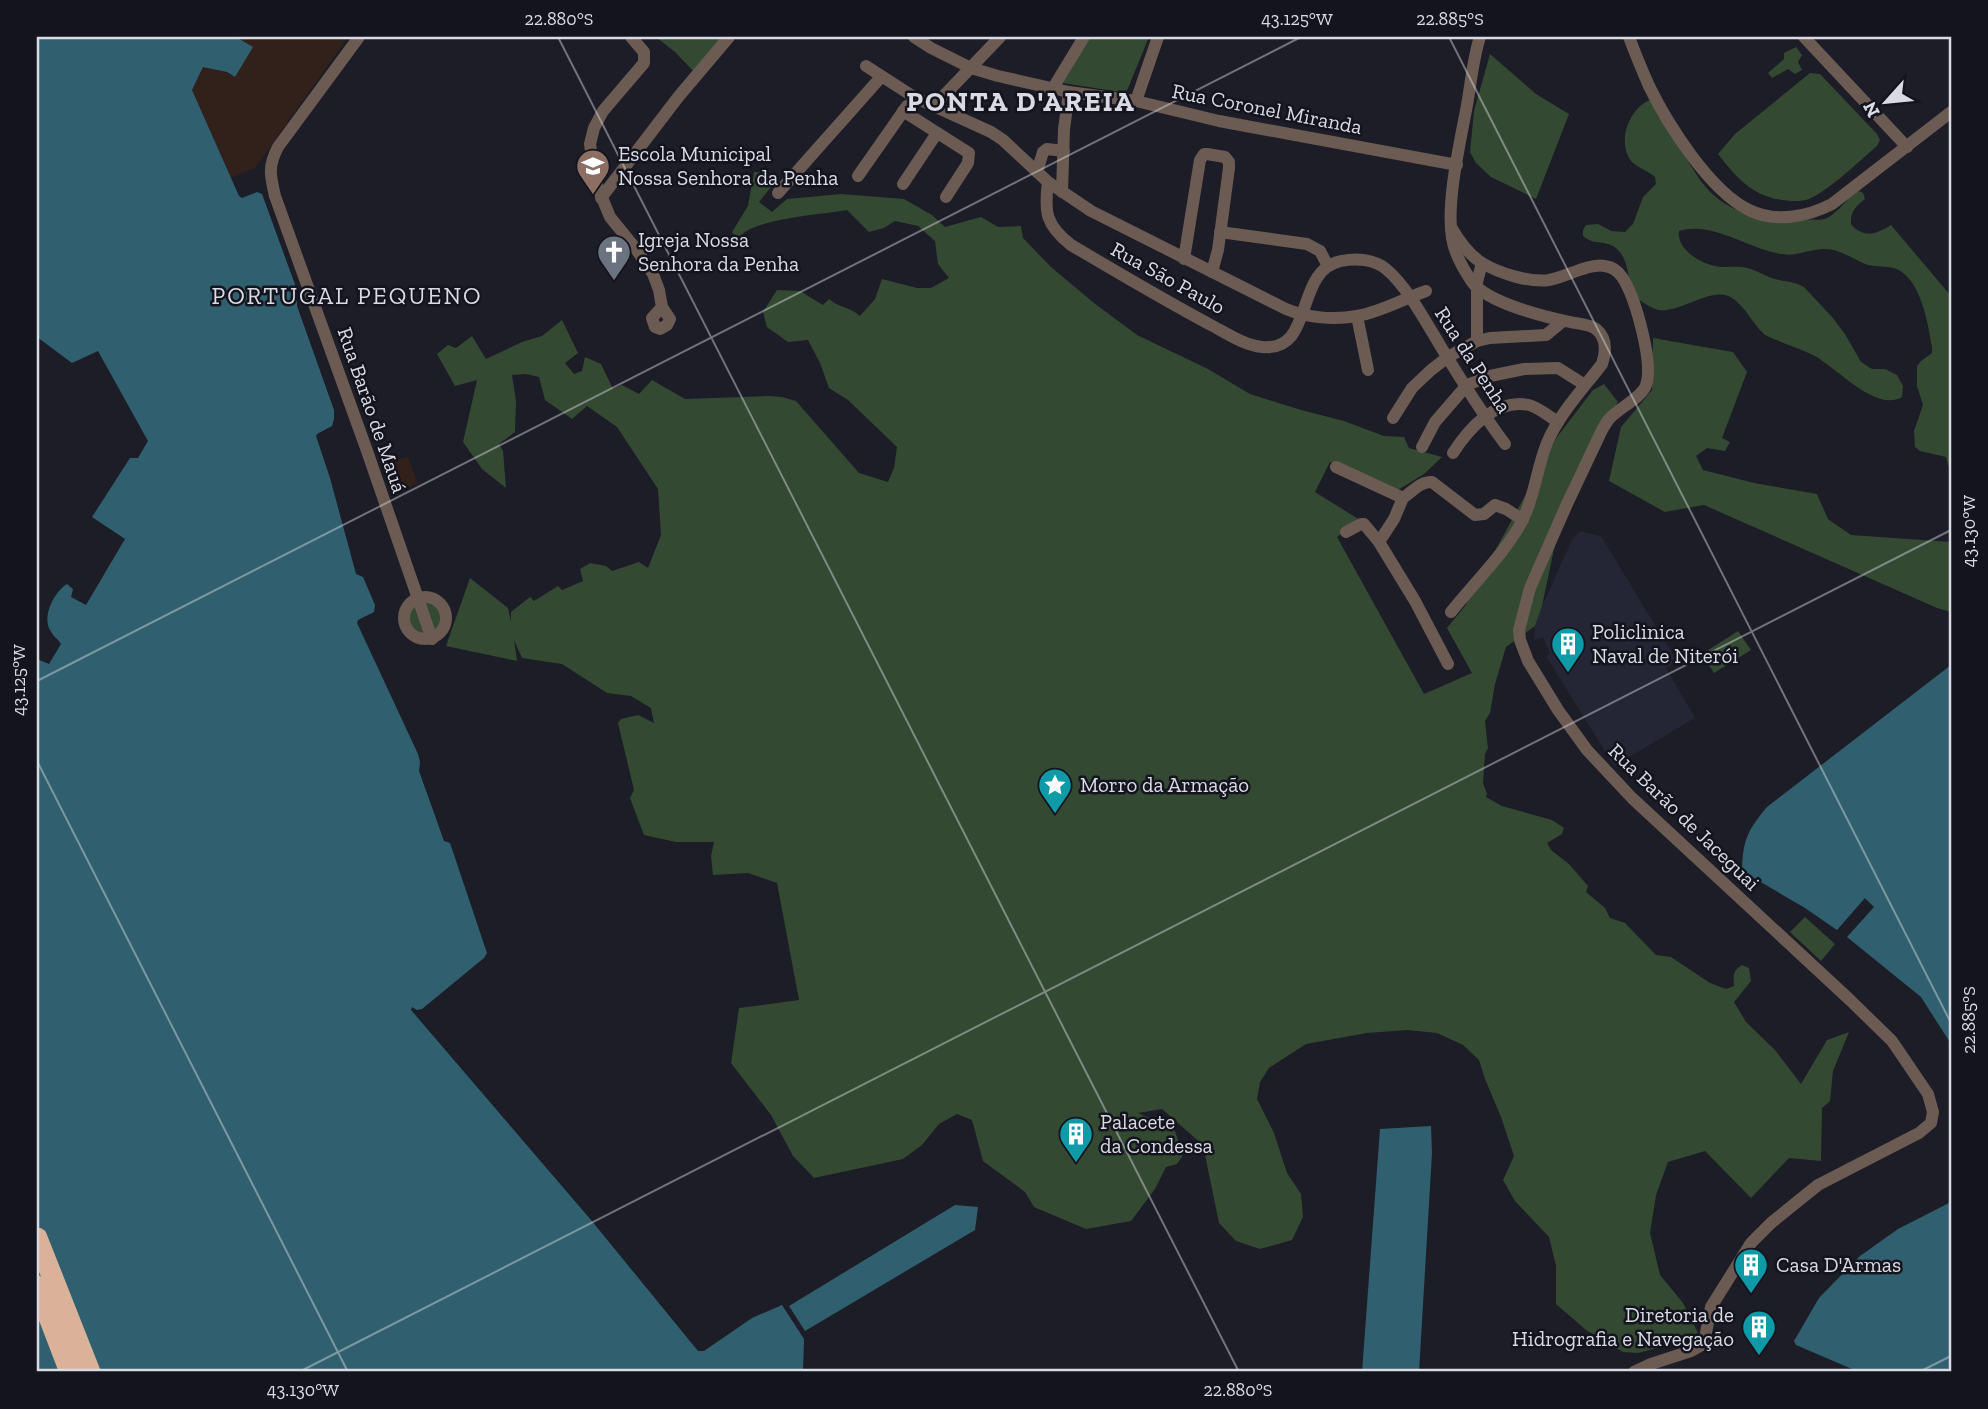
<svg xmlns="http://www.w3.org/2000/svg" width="1988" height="1409" font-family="'Zilla Slab',serif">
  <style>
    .industrial { fill: #32201a }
    .built { fill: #242535 }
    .green { fill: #334932 }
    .water { fill: #30606f }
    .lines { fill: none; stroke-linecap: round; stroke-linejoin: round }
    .street { stroke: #6b5b52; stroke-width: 12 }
    .highway { stroke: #d9b299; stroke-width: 21 }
    .ticks { fill: none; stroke: #dadbe2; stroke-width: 2; stroke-opacity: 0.45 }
    .labels { text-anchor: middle; stroke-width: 5; stroke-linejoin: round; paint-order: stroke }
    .street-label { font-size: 21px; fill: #dadbe2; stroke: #13141e }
    .poi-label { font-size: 21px; fill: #dadbe2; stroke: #13141e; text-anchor: start }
    .quarter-label { font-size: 24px; letter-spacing: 2px; fill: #dadbe2; stroke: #13141e }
    .district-label { font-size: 28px; font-weight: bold; letter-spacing: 2px; fill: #dadbe2; stroke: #13141e }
    .neatline { fill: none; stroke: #dadbe2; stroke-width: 2.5 }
    .ticks-label { font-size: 18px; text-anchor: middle; fill: #dadbe2 }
  </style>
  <rect width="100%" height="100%" fill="#1c1d27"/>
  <!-- industrial -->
  <g class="industrial">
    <polygon points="236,37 348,37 255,168 231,178 192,90 203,67 214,68 235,77 252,48"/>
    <polygon points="408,457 418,484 390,493 381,463"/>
  </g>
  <!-- built -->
  <polygon class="built" points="1580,531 1601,536 1677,661 1666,668 1695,718 1614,766 1546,656 1550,654 1543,637 1534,641 1535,626 1542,606 1572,540"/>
  <!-- green -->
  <g class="green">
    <polygon points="656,37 730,37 697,75 675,52"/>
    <polygon points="1090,37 1149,37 1126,93 1063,83"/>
    <polygon points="1796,47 1802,55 1798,62 1802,70 1795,74 1788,69 1772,78 1768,73 1784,59 1784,53"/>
    <polygon points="1490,54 1536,94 1569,114 1536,199 1491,177 1476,163 1470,152 1474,111"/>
    <path d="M1810 73 1820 74 1877 134 1880 140 1877 146C1858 162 1831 189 1809 199 1801 202 1790 201 1782 200 1752 196 1735 176 1718 154L1735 134Z"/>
    <path d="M1650 100C1658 110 1667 120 1673 130 1680 143 1685 157 1693 169 1714 205 1742 217 1782 218 1791 218 1818 221 1825 219 1836 215 1848 198 1857 190L1863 193 1865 199C1856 206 1850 212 1851 224 1863 239 1877 234 1891 225L1951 296V475L1946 457 1920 451 1915 447 1914 431 1923 405 1917 386V366L1921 361 1932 353V347C1928 324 1921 277 1894 268 1886 266 1876 267 1868 265 1853 260 1840 248 1823 249 1805 250 1795 258 1776 253 1744 246 1711 221 1679 231 1676 248 1699 263 1715 266 1724 268 1733 266 1742 267 1752 268 1759 273 1767 276 1779 282 1792 280 1804 287L1832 317 1845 334 1861 362 1872 369H1885L1897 375 1903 386 1902 397C1876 413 1835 366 1813 355 1804 350 1768 338 1764 334 1752 323 1746 307 1732 298 1712 285 1680 314 1659 310 1649 308 1638 299 1631 293 1628 274 1628 247 1604 243 1596 242 1590 242 1583 236V230L1586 225 1598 224 1611 231 1625 232 1633 224 1643 197 1656 184 1655 177C1649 171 1638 168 1632 162 1616 143 1629 108 1650 100Z"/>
    <path d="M754 172 768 173 775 182 759 202 772 212 787 199 841 194 904 199 932 215 945 227 981 217 998 227 1021 226 1023 238 1051 267 1094 303 1137 335 1208 369 1250 394 1301 410 1344 421 1384 436 1404 437 1409 448 1442 457 1424 474 1398 490 1330 462 1315 492 1360 520 1337 537 1424 694 1472 673 1447 628 1465 606 1557 437 1593 390 1604 384 1618 402 1561 516 1542 606 1535 626 1506 647 1495 684 1490 713 1485 721 1488 748 1485 754 1483 783 1487 794 1486 797 1502 806 1552 820 1564 828 1562 834 1547 843 1551 850 1569 864 1588 886 1586 892 1605 908 1610 918 1625 923 1656 955 1671 957 1710 983 1726 989 1734 986C1733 976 1733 970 1742 965L1749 968 1751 981 1734 1002 1746 1022 1775 1050 1801 1084 1827 1040 1849 1032 1833 1071 1830 1101 1822 1108 1821 1161 1789 1158 1751 1198 1705 1151 1668 1162 1656 1195 1650 1233 1660 1275 1683 1303 1698 1333 1669 1345 1638 1353 1623 1352 1586 1330 1556 1304V1266L1549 1237 1515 1201 1503 1180 1514 1156 1501 1117 1485 1079 1479 1060 1463 1045 1437 1033 1407 1030 1367 1033 1306 1044 1269 1068 1260 1082 1257 1099 1274 1133 1287 1173 1301 1194 1303 1217 1292 1240 1260 1249 1236 1241 1219 1223 1203 1145 1162 1109 1138 1113 1174 1128 1183 1155 1177 1164 1166 1167 1155 1189 1131 1221 1086 1229 1034 1207 1025 1192 983 1161 972 1120 957 1114 939 1124 922 1145 903 1159 814 1178 793 1156 771 1115 731 1063 739 1008 799 1000 777 883 748 873 713 875 711 856 714 842H676L644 835 630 798 634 790 618 723 621 719 638 715 654 723 651 708 631 696 607 693 562 664 522 658 514 640 517 661 446 646 470 578 508 608 511 622V612L530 597 534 601 558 586 562 590 583 581 580 569 590 563 606 566 612 571 639 562 648 568 661 535 658 489 617 427 587 406 572 419 545 400 539 377 526 374 512 375 516 401 515 432 499 444 503 451 506 488 482 469 463 442 477 380 455 386 437 354 448 345 456 348 472 336 486 359 522 342 542 336 562 320 578 353 565 363 574 374 582 371 585 357 601 364 613 389 622 385 639 394 652 380 685 399 769 396 782 397 796 401 859 473 888 482 894 468 897 447 848 400 829 388 820 363 808 340 788 342 767 327 763 312 777 290 800 291 823 305 829 299C840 308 850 307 860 316L875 299 882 279 917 288H931L949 278 938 264 935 241 918 226 895 221 884 228 869 232 847 210C817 215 778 217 750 229 745 231 741 236 737 240L732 232 748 206Z"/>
    <polygon points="1653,338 1733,352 1747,372 1722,438 1730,442 1725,451 1707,448 1696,456 1703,470 1754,483 1817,494 1828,519 1851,535 1951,542 1951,612 1937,608 1704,505 1665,512 1609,481 1621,427 1652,390"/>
    <path d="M420 600H431L441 608C445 619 444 630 433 636Z"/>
    <path d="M416 601 429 637C417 640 409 632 405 621L408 608Z"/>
    <polygon points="1738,631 1751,650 1714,673 1702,654"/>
    <polygon points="1805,917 1835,944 1821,961 1790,932"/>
  </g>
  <!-- water -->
  <g class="water">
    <path d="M37 37H236L253 47 235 77 227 72 203 67 192 90 239 196 242 198 257 192 262 194 297 290V306L334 410V419L332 426 317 434 316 436 330 478 356 574 363 577 375 605 374 612 358 620 357 623 418 754 420 762 419 771 444 841 450 843 487 953 484 958 422 1009 417 1010 412 1007 411 1010 591 1220 698 1351H704L752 1318 782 1305 804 1339 803 1372H37V659L49 664 61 644C58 639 53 636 50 630 42 616 54 592 67 584L73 589 71 597 86 605 125 539 92 517 130 458H138L148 441 98 351 72 363 37 337Z"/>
    <path d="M1951 665V1044L1921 997 1847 937 1874 907 1865 898 1837 930 1805 908 1742 871C1743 840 1747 831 1767 807Z"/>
    <polygon points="1431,1126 1432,1153 1419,1372 1362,1372 1380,1129"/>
    <polygon points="1949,1203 1951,1212 1951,1372 1859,1372 1796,1345 1794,1341 1819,1298 1860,1256 1898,1229"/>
    <polygon points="955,1205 978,1207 975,1230 805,1331 789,1306"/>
  </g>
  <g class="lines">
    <!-- street -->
    <g class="street">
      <path d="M359 37 278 147C268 166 270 175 275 196L366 448 432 639"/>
      <polyline points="631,37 644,52 644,63 603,111 594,128 590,144 596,183 610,217 636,249 653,274 659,290 662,307 652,318 655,327 660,329 667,325 670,319 662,307"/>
      <polyline points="914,37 931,48 971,68 998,76 1069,92 1136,101 1219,121 1457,165"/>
      <path d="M1629 37C1635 53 1642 70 1649 86 1668 125 1710 191 1749 210 1775 223 1807 217 1832 204L1951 112"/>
      <polyline points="1804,37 1907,147"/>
      <path d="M866 66 914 97 991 132 1003 140 1048 182 1091 211 1286 309C1307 318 1334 320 1357 316 1381 312 1403 299 1426 291"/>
      <polyline points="1053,88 1084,37"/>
      <polyline points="1136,101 1158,37"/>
      <polyline points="933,107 1000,37"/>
      <polyline points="903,111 969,153 968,163 946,197"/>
      <polyline points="1037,172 1043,152 1047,149 1064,151"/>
      <polyline points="858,176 907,106"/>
      <path d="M1048 182C1044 213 1046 225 1071 245 1117 272 1162 299 1209 324 1225 332 1243 345 1262 347 1316 352 1293 271 1341 261 1356 258 1374 259 1386 269 1407 286 1427 324 1441 347 1461 380 1482 413 1505 444"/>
      <polyline points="903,184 937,133"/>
      <polyline points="1062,192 1064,129 1069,92"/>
      <polyline points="778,193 881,77"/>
      <polyline points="601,198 679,96 729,37"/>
      <path d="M1451 227C1459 241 1469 255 1482 263 1499 273 1529 283 1549 280 1566 277 1589 263 1605 266 1612 267 1618 271 1622 277 1635 296 1654 363 1646 385 1643 396 1620 408 1611 417 1607 421 1605 425 1602 430L1567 504 1530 588 1519 630 1520 640 1528 661 1558 710 1587 750 1632 798 1850 1000 1892 1041 1928 1094 1933 1112 1931 1123 1919 1133 1818 1185 1771 1223 1751 1243 1711 1307 1705 1338 1700 1346 1691 1351 1651 1364 1634 1372"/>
      <polyline points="1220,232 1307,244 1320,251 1328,266"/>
      <polyline points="1184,259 1200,160 1204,154 1207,154 1225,157 1229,162 1229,168 1218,250 1212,272"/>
      <polyline points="1357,316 1368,370"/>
      <polyline points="1477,341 1477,282 1482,263"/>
      <polyline points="1393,418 1412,388 1431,370 1448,357 1477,341 1490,338 1546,335 1563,321"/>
      <polyline points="1422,447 1435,422 1467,385 1490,376 1524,369 1558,368 1585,385"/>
      <path d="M1453 453C1469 428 1496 398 1529 405 1538 407 1550 417 1558 422"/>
      <path d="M1336 467 1403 498C1412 492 1421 481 1432 482L1475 515 1484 514 1495 505 1506 509 1523 520"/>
      <polyline points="1403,498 1394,519 1379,542 1415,601 1448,664"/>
      <polyline points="1346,532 1361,524 1364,524 1379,542"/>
      <circle cx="425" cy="618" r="21"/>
      <path d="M1451 612C1473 584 1508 550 1523 519 1535 495 1537 467 1547 443 1559 414 1583 389 1602 364 1606 352 1607 338 1596 329 1589 324 1579 324 1570 322 1545 317 1488 303 1472 282 1464 270 1454 253 1452 238 1446 202 1460 143 1467 105 1471 83 1473 58 1480 37"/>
    </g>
    <!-- highway -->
    <g class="highway">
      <polyline points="37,1238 90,1372"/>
      <polyline points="37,1286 70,1372"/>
    </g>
  </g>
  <!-- ticks -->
  <path class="ticks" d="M558 37 1239 1372M1449 37 1951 1023M37 681 1301 37M37 761 348 1372M299 1372 1951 530M1919 1372 1951 1356"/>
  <!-- icons -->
  <defs>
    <g id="school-pin" transform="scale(1.75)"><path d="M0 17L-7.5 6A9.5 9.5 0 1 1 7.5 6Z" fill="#8d6e63" stroke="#13141e"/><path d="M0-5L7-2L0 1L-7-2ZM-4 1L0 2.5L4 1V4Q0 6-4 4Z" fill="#fff"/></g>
    <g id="church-pin" transform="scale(1.75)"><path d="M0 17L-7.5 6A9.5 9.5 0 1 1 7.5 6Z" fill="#6b7280" stroke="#13141e"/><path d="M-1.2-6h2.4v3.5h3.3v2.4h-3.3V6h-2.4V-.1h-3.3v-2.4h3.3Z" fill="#fff"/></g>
    <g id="building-pin" transform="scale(1.75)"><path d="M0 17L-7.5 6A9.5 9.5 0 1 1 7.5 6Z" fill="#0f9aa8" stroke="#13141e"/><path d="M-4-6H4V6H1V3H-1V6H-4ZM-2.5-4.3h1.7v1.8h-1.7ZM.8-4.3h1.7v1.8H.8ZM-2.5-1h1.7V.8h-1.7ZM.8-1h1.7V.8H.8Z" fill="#fff"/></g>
    <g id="sight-pin" transform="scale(1.75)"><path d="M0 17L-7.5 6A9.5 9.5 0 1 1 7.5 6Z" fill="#0f9aa8" stroke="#13141e"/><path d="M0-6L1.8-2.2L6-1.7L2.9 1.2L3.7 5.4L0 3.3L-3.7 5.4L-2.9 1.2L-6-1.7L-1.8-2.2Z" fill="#fff"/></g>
  </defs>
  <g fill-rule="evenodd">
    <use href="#school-pin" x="593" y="166"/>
    <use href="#church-pin" x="614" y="252"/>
    <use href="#building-pin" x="1568" y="644"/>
    <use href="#sight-pin" x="1055" y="785"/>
    <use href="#building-pin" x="1076" y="1134"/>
    <use href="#building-pin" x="1751" y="1265"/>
    <use href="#building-pin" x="1759" y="1327"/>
  </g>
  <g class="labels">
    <!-- street labels -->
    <g class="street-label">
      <text transform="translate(1267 109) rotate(11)" y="7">Rua Coronel Miranda</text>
      <text transform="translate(1168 278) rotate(29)" y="7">Rua São Paulo</text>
      <text transform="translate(1473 360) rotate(57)" y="7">Rua da Penha</text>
      <text transform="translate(372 410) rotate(71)" y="7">Rua Barão de Mauá</text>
      <text transform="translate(1684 817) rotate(44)" y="7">Rua Barão de Jaceguai</text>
    </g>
    <!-- poi labels -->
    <g class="poi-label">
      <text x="618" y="161">Escola Municipal<tspan x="618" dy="24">Nossa Senhora da Penha</tspan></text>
      <text x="638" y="247">Igreja Nossa<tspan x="638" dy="24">Senhora da Penha</tspan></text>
      <text x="1592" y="639">Policlinica<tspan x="1592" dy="24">Naval de Niterói</tspan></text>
      <text x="1080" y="792">Morro da Armação</text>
      <text x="1100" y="1129">Palacete<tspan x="1100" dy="24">da Condessa</tspan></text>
      <text x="1776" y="1272">Casa D'Armas</text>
      <text x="1734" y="1322" text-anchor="end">Diretoria de<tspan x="1734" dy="24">Hidrografia e Navegação</tspan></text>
    </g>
    <!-- quarter labels -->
    <g class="quarter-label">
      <text x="347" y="304">PORTUGAL PEQUENO</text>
    </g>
    <!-- district labels -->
    <g class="district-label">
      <text x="1021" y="111">PONTA D'AREIA</text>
    </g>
  </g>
  <!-- border -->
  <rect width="1988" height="1409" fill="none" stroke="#13141e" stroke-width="77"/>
  <!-- north arrow -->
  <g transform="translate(1886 102) rotate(243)" stroke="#13141e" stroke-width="5" paint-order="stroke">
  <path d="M0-5L12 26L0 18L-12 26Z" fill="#dadbe2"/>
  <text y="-10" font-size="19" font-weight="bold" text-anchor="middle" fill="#dadbe2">N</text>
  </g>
  <rect x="38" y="38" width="1912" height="1332" class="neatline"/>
  <g class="ticks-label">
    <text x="559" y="25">22.880°S</text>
    <text x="1297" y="25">43.125°W</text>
    <text x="1450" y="25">22.885°S</text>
    <text transform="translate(1969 531) rotate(-90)" y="6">43.130°W</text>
    <text transform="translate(19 680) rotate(-90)" y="6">43.125°W</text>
    <text transform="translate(1969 1020) rotate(-90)" y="6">22.885°S</text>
    <text x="303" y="1396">43.130°W</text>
    <text x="1238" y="1396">22.880°S</text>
  </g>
</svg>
